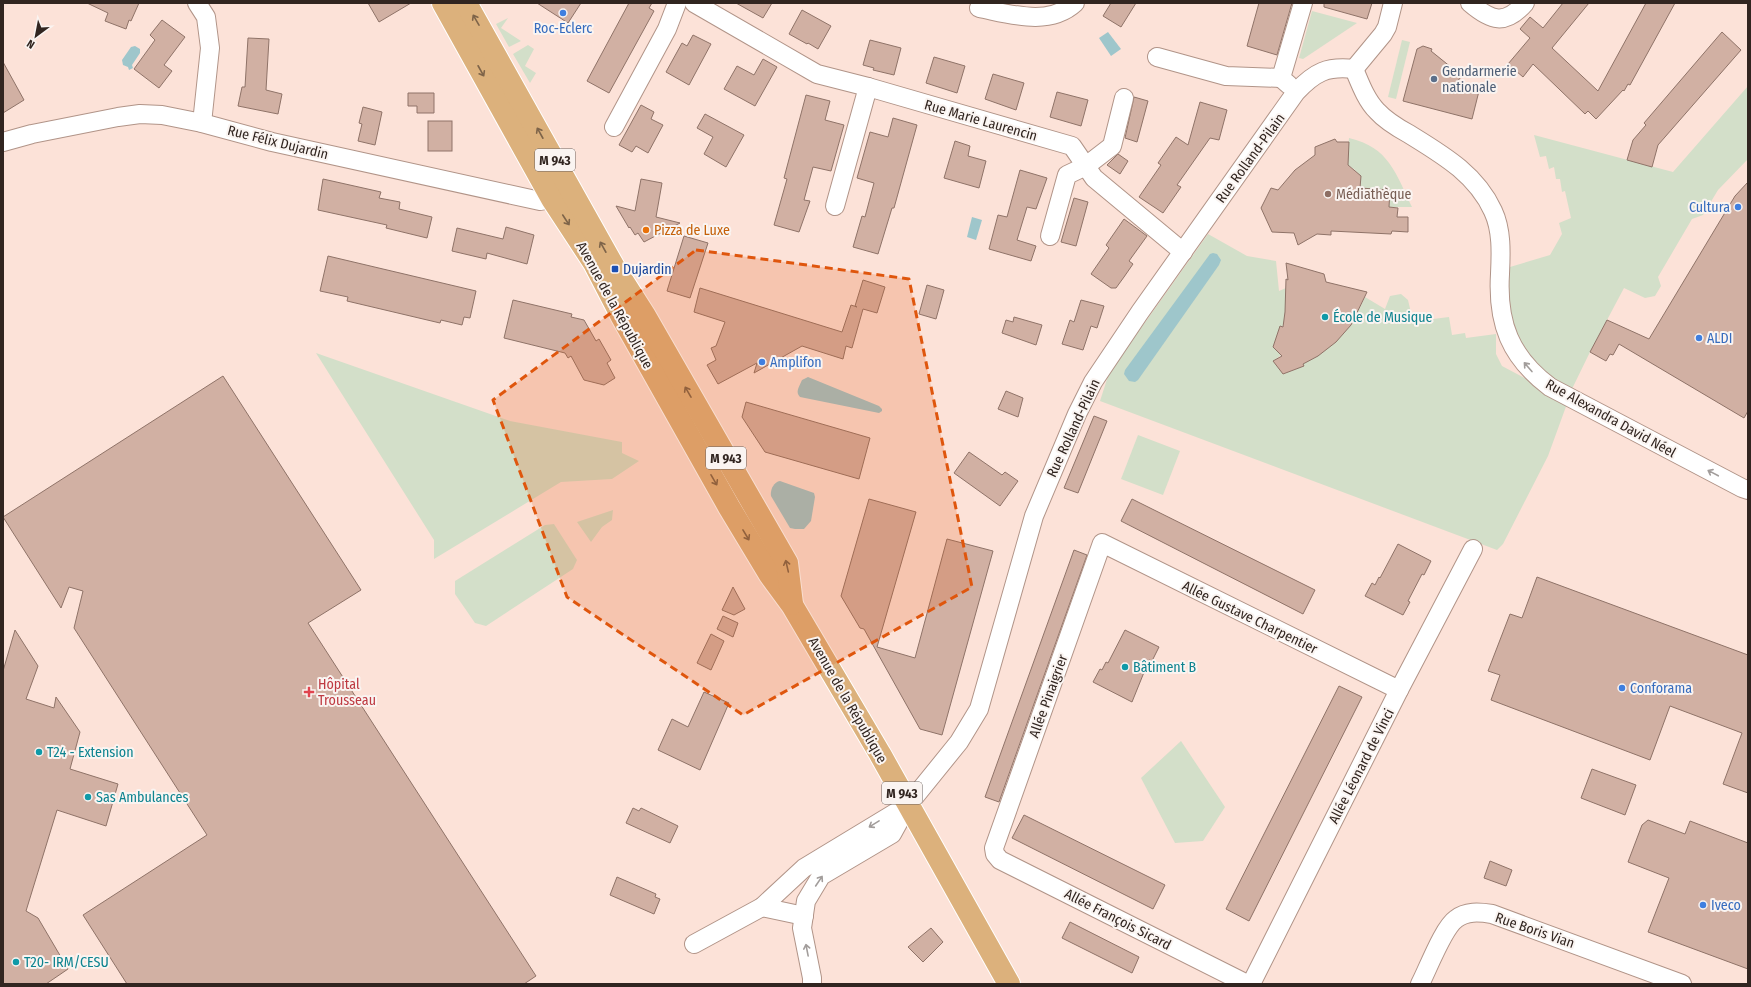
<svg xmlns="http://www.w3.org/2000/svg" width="1751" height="987" font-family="'Fira Sans Condensed',sans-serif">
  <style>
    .green { fill: #d3dfc9 }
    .water { fill: #9ec6cb }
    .building { fill: #d1b0a3; stroke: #8f7368 }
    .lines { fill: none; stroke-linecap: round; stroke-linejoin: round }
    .minor-casing { stroke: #b19488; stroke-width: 20 }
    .major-casing { stroke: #fff; stroke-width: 24 }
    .minor { stroke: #fff; stroke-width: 18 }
    .major { stroke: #dcb17c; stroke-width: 22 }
    .oneway { stroke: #7e6449 }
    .oneway2 { stroke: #a29d9b }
    .marked { fill: #df560d; fill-opacity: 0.2; stroke: #df560d; stroke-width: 3; stroke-dasharray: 8 5; stroke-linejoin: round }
    .shop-dot { fill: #3f7fe0; stroke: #faf4f1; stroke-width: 1.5 }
    .service-dot { fill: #5c6f8a; stroke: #faf4f1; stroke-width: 1.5 }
    .education-dot { fill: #8d6e63; stroke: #faf4f1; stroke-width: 1.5 }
    .food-dot { fill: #e8710a; stroke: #faf4f1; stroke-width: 1.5 }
    .transit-dot { fill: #1a4fb4; stroke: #faf4f1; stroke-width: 1.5 }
    .culture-dot { fill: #0f9aa8; stroke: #faf4f1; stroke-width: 1.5 }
    .health-dot { fill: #e0444e; stroke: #faf4f1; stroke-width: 1.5 }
    .labels { text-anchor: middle; stroke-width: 4; stroke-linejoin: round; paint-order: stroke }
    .shield { fill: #faf4f1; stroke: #6d635f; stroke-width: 1 }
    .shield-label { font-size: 13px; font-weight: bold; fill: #312520 }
    .shop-label { font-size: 14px; fill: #366cbe; stroke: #faf4f1; text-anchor: start }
    .service-label { font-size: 14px; fill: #4e5e75; stroke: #faf4f1; text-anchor: start }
    .street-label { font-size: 14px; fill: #312520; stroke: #faf4f1 }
    .education-label { font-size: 14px; fill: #785e54; stroke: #faf4f1; text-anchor: start }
    .food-label { font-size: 14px; fill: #c56008; stroke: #faf4f1; text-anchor: start }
    .transit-label { font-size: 14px; fill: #164399; stroke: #faf4f1; text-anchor: start }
    .culture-label { font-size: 14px; fill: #0d838f; stroke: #faf4f1; text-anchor: start }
    .health-label { font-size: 14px; fill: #be3a42; stroke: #faf4f1; text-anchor: start }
  </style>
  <rect width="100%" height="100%" fill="#fce2d8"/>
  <!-- green -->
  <g class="green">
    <polygon points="1312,11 1357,23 1303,59 1299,58"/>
    <polygon points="508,18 501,28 521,41 509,47 496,24"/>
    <polygon points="1402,40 1410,42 1396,99 1388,97"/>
    <polygon points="528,45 534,49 525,66 536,73 530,83 513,54"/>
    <polygon points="1748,86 1748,159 1718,190 1703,215 1692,219 1658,277 1661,286 1655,296 1645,298 1624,288 1590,352 1570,393 1536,368 1511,330 1505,275 1510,267 1550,255 1562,234 1559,223 1571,218 1565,191 1562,192 1560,179 1556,179 1554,167 1549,169 1546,156 1540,157 1534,135 1673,172"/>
    <path d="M1349 138C1389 147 1396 174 1412 207H1389L1352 188 1361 177 1354 169 1347 165Z"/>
    <path d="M1208 234 1247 256 1276 261 1279 291 1286 288 1298 310 1284 323 1273 347 1281 355 1274 361 1283 374 1303 366 1302 364 1319 355V354C1342 337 1353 323 1365 297L1385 309 1390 296 1401 294 1408 300 1412 317 1423 315 1425 320 1449 317 1452 335 1465 333 1466 338 1496 334V354L1502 366 1568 401 1548 456 1503 544 1497 550 1100 401 1109 373Z"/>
    <polygon points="316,353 510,421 622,442 622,453 639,461 612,479 561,482 434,559 434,540"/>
    <polygon points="1138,435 1180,451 1163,495 1121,479"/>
    <polygon points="613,510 612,520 602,527 591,542 577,522"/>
    <polygon points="554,524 577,560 573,569 486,626 475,623 455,594 455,581 545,525"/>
    <polygon points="1181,741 1225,807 1203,841 1175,843 1141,778"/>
  </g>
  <!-- water -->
  <g class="water">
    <polygon points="1108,32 1121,49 1111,56 1099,38"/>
    <polygon points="135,46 140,49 140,53 132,65 133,68 129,70 128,67 123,65 122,60 131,47"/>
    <polygon points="972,217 982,220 976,240 967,237"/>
    <polygon points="1213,253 1217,254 1221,260 1219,265 1138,380 1135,382 1129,381 1124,374 1125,370 1210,254"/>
    <path d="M808 377 879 406 882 409V411L879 413 800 397C795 392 799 387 802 380Z"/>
    <path d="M780 481 814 493 815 497 811 521 804 529H795L790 528 771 496C770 491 773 482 780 481Z"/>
  </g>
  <!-- building -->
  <g class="building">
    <polygon points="87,3 139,3 131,21 129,20 126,29 105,21 108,13"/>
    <polygon points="368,3 411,3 379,22"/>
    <polygon points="537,3 581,3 568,23"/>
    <polygon points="629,3 652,3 649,8 654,11 609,93 587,81"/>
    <polygon points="736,3 772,3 763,18"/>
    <polygon points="1111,3 1136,3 1121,27 1103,16"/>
    <polygon points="1259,3 1292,3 1277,55 1247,46"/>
    <polygon points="1324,3 1372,3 1367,19 1324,7"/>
    <polygon points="1563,3 1589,3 1552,48 1598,91 1646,3 1675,3 1630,85 1628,84 1624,91 1623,90 1596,119 1588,111 1585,114 1533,64 1523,77 1508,64 1530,38 1520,29 1530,17 1543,28"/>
    <polygon points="802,10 831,26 818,49 808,43 807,44 789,34"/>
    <polygon points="162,20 185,37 164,65 172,71 159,88 134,69 155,40 150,35"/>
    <polygon points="1722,32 1741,50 1658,145 1652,167 1627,160 1633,140 1646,125 1644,123"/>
    <polygon points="693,35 711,44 689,85 666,72 682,43 687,46"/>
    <polygon points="248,38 269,39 266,90 282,94 278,114 238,106 242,87 245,87"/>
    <polygon points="870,40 901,48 894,75 873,70 874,68 863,65"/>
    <polygon points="1423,46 1432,49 1431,51 1462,76 1454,85 1479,91 1472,119 1403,101 1417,49"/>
    <polygon points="934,57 965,66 957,93 926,83"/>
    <polygon points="763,59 777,67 755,106 724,89 737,66 754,75"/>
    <polygon points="3,62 24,100 3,113"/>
    <polygon points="993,74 1024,83 1016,110 985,99"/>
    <polygon points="1057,92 1088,100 1081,126 1050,117"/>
    <polygon points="408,93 434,93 434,113 417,113 417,106 408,106"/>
    <polygon points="806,95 830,101 825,120 844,125 831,171 813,167 804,200 810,201 799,232 774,225 787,179 784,178"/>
    <polygon points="1134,97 1148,101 1137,142 1125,138"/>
    <polygon points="1200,102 1227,110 1219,140 1210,138 1177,185 1181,187 1163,213 1139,197 1161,165 1158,163 1176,137 1188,145"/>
    <polygon points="641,105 654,112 651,119 663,125 648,153 636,146 632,152 619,145"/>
    <polygon points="363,107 382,112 375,145 358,141 362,124 359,123"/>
    <polygon points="705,114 744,135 726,167 704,154 713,137 697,128"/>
    <polygon points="893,118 917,125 894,208 892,208 878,254 853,247 862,216 865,217 874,183 857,178 870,132 888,137"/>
    <rect x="428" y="121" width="24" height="30"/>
    <polygon points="1335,139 1337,142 1349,142 1348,165 1361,176 1360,188 1390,190 1389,207 1398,208 1397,217 1408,217 1408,232 1392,231 1391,234 1331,231 1331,235 1317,234 1298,245 1294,233 1272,232 1261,208 1271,188 1278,190 1295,170 1315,155 1315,147"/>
    <polygon points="955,141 970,146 968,156 986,161 979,188 944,178"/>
    <polygon points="1118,154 1128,161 1120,174 1107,165"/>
    <polygon points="1020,170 1047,178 1036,209 1027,207 1017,240 1036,246 1031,261 989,249 998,215 1007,217"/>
    <polygon points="323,179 381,192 379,198 400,202 399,209 432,217 427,238 386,228 387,225 318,210"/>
    <polygon points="641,179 662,183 656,217 680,223 644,242 638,233 635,235 630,227 629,228 616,206 635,211"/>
    <polygon points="1748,182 1748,411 1744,418 1619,344 1613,355 1610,354 1606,361 1590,352 1607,320 1649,339 1735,196"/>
    <polygon points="1074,198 1088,202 1076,246 1061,242"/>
    <polygon points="1124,219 1147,236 1129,261 1133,264 1124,277 1116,288 1111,288 1091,274 1109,248 1106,245"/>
    <polygon points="506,227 534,235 527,264 487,253 486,259 452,251 457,228 503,239"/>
    <polygon points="684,236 708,243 690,298 667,291"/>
    <polygon points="328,256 476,291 470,318 464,317 462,325 441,320 440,323 347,301 348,297 320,291"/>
    <polygon points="1286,263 1324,274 1326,282 1367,292 1351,325 1336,342 1318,356 1303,364 1304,366 1283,374 1273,361 1282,356 1273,347 1280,326 1283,327 1285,312 1286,279 1288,280"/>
    <polygon points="863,280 885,287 877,313 863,309 852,348 846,346 843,359 802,346 754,373 757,363 718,384 707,365 716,360 711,348 716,346 725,322 694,312 700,288 842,332 851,305 857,307 855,306"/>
    <polygon points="927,285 944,290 936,319 919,314"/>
    <polygon points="513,300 572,314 571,317 584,320 596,341 599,339 611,360 607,363 615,378 604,385 584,380 571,356 568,358 565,353 504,338"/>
    <polygon points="1081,300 1104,306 1097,328 1091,326 1083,350 1062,344 1070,320 1074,322"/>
    <polygon points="1014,317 1042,325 1036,345 1002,333 1006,320 1013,322"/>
    <polygon points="223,376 361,590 308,623 536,976 524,984 127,984 83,915 207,835 74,628 83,591 69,587 61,608 3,517"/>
    <polygon points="1006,391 1023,398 1018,417 998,409"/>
    <polygon points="746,402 870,438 859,479 765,452 742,417"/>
    <polygon points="1094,416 1107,421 1078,493 1064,488"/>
    <polygon points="969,452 1002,475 1005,472 1018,481 1000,506 954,473"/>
    <polygon points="869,499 916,512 877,647 915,658 947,539 993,551 942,735 920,729 864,629 860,628 841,596"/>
    <polygon points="1132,499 1315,590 1303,614 1121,521"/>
    <polygon points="1398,544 1431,561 1424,575 1422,574 1408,601 1410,602 1403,615 1365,596 1372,583 1375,585 1379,577 1380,578"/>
    <polygon points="1074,550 1087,555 999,802 985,797"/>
    <polygon points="1537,577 1748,655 1748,793 1723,784 1742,733 1670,706 1650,760 1491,700 1500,675 1488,671 1510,614 1522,618"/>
    <polygon points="733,587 745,609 734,615 722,610"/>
    <polygon points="723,616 738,623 733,637 717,629"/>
    <polygon points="15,630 38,666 26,699 54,708 56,697 80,732 70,769 118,784 106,826 57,810 26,911 38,918 68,969 46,984 3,984 3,671"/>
    <polygon points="1125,630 1159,647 1152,661 1149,660 1132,702 1093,682 1100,669 1102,670 1106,662 1108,663"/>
    <polygon points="711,634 724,641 711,670 697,663"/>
    <polygon points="1339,686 1362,697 1249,921 1226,909"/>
    <polygon points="704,692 729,703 700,770 658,750 672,719 688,727"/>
    <polygon points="1592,769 1636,785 1625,815 1581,798"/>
    <polygon points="633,808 639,811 641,808 678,826 670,843 626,823"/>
    <polygon points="1024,815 1165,885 1153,909 1012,838"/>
    <polygon points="1648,820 1685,834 1690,821 1748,843 1748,969 1648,932 1669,878 1628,862 1642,825"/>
    <polygon points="1490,861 1512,870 1506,886 1484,878"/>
    <polygon points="617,877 656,894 655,897 660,899 654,914 610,895"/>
    <polygon points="1070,922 1139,957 1132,973 1062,938"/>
    <polygon points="931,928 943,942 923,962 908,947"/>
  </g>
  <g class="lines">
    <!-- minor casing -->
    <g class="minor-casing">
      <g id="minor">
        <polyline points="197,3 206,17 210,48 202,123"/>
        <polyline points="694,3 817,74 868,87 1072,146 1094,178 1183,252"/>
        <path d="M1470 3C1491 21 1505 26 1525 3"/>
        <path d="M979 8C1010 14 1049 27 1075 3"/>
        <polyline points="1157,57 1226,76 1281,78"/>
        <path d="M1354 69C1360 83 1366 100 1377 111 1386 121 1398 128 1409 134 1443 155 1476 174 1493 211 1502 230 1501 253 1500 274 1497 323 1510 357 1550 387L1742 488 1748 490"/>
        <polyline points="1354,69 1383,34 1387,27 1393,3"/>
        <polyline points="1289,85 1281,78 1303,3"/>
        <polyline points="614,127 667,29 677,3"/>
        <polyline points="3,142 32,134 118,117 140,114 162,115 202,123 272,142 540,201 552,199"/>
        <polyline points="835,206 868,87"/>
        <polyline points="1050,236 1067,175 1086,166 1112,146 1124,98"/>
        <polyline points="762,907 804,916"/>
        <polyline points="694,944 762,907 804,868 908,805"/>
        <path d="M812 984V978L802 928 806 901 821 876 892 834 908 805 959 742 979 709 1034 516 1077 414 1093 382 1140 312 1296 92C1315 72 1327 66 1354 69"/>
        <polyline points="1247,984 1000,860 995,854 994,848 1102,543 1399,690"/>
        <polyline points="1251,984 1399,690 1473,549"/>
        <path d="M1420 984C1428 969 1443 928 1456 919 1466 911 1479 912 1492 914L1682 984"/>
      </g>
    </g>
    <!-- major casing -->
    <g class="major-casing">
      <g id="major">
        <polyline points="443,3 552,199 594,263 621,315 729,507 770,575 792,605 880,754 1009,984"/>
        <polyline points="466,3 615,269 645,316 787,563 792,604"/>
      </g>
    </g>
    <!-- minor -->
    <use href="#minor" class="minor"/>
    <!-- major -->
    <use href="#major" class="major"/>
  </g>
  <!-- one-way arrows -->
  <defs><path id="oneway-shaft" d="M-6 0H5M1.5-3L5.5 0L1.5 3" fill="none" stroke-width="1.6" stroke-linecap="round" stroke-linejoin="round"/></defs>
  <g class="oneway">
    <use href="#oneway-shaft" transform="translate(476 20) rotate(-120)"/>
    <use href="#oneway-shaft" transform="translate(481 71) rotate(61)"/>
    <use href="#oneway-shaft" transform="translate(540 133) rotate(-119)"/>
    <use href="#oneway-shaft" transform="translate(566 220) rotate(57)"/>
    <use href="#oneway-shaft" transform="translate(603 247) rotate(-119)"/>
    <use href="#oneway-shaft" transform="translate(688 392) rotate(-120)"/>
    <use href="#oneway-shaft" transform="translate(714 480) rotate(60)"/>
    <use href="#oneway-shaft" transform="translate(746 535) rotate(59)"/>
    <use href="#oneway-shaft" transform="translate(787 566) rotate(-103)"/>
  </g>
  <g class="oneway2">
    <use href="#oneway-shaft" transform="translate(1528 367) rotate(-131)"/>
    <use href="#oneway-shaft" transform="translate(1713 473) rotate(-152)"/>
    <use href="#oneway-shaft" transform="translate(874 824) rotate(148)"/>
    <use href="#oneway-shaft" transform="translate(819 881) rotate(-56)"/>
    <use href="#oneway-shaft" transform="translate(807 950) rotate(-101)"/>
  </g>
  <!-- marked area -->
  <path class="marked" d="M696 250 909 279 972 587 743 715 567 597 493 400Z"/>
  <!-- markers -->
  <g class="shop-dot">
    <circle cx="563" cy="13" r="4"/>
    <circle cx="1738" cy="207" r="4"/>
    <circle cx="1699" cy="338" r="4"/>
    <circle cx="762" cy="362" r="4"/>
    <circle cx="1622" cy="688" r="4"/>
    <circle cx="1703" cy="905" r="4"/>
  </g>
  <circle class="service-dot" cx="1434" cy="79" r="4"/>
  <circle class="education-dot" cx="1328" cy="194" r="4"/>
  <circle class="food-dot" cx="646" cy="230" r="4"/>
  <rect class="transit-dot" x="611" y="265" width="8" height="8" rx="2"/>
  <g class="culture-dot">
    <circle cx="1325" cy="317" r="4"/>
    <circle cx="1125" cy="667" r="4"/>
    <circle cx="39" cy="752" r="4"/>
    <circle cx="88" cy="797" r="4"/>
    <circle cx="16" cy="962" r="4"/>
  </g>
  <path class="health-dot" d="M307 686h4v4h4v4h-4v4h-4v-4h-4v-4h4z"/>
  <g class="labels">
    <!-- shield labels -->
    <g class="shield">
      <rect x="535" y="149" width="40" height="22" rx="3"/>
      <rect x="706" y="447" width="40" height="22" rx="3"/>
      <rect x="882" y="782" width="40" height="22" rx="3"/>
    </g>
    <g class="shield-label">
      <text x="555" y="165">M 943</text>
      <text x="726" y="463">M 943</text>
      <text x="902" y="798">M 943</text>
    </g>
    <!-- shop labels -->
    <g class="shop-label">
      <text x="563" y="33" text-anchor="middle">Roc-Eclerc</text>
      <text x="1730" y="212" text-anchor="end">Cultura</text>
      <text x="1707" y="343">ALDI</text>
      <text x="770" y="367">Amplifon</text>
      <text x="1630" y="693">Conforama</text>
      <text x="1711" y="910">Iveco</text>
    </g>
    <!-- service labels -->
    <g class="service-label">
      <text x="1442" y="76">Gendarmerie<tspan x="1442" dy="16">nationale</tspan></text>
    </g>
    <!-- street labels -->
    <g class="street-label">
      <text transform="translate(981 120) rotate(16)" y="5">Rue Marie Laurencin</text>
      <text transform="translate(278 142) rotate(14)" y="5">Rue Félix Dujardin</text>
      <text transform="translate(1250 158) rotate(-54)" y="5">Rue Rolland-Pilain</text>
      <text transform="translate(615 305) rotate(61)" y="5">Avenue de la République</text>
      <text transform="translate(1611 418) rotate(29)" y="5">Rue Alexandra David Néel</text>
      <text transform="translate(1073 428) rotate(-65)" y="5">Rue Rolland-Pilain</text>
      <text transform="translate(1250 617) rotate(26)" y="5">Allée Gustave Charpentier</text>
      <text transform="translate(1048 696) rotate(-70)" y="5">Allée Pinaigrier</text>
      <text transform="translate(848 700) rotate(60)" y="5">Avenue de la République</text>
      <text transform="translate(1361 766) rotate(-63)" y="5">Allée Léonard de Vinci</text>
      <text transform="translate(1118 919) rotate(27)" y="5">Allée François Sicard</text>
      <text transform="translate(1535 930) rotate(19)" y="5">Rue Boris Vian</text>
    </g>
    <!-- education labels -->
    <g class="education-label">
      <text x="1336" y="199">Médiathèque</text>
    </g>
    <!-- food labels -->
    <g class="food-label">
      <text x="654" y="235">Pizza de Luxe</text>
    </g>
    <!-- transit labels -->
    <g class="transit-label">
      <text x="623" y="274">Dujardin</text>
    </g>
    <!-- culture labels -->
    <g class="culture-label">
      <text x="1333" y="322">École de Musique</text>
      <text x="1133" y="672">Bâtiment B</text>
      <text x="47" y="757">T24 - Extension</text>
      <text x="96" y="802">Sas Ambulances</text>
      <text x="24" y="967">T20- IRM/CESU</text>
    </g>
    <!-- health labels -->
    <g class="health-label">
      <text x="318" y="689">Hôpital<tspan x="318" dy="16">Trousseau</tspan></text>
    </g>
  </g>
  <!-- border -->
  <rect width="1751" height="987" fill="none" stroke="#312520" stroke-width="8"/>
  <!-- north arrow -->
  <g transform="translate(36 36) rotate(212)" stroke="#faf4f1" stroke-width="3" paint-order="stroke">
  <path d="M0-3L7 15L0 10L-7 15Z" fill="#312520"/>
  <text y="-6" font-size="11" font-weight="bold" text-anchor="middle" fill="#312520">N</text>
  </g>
</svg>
